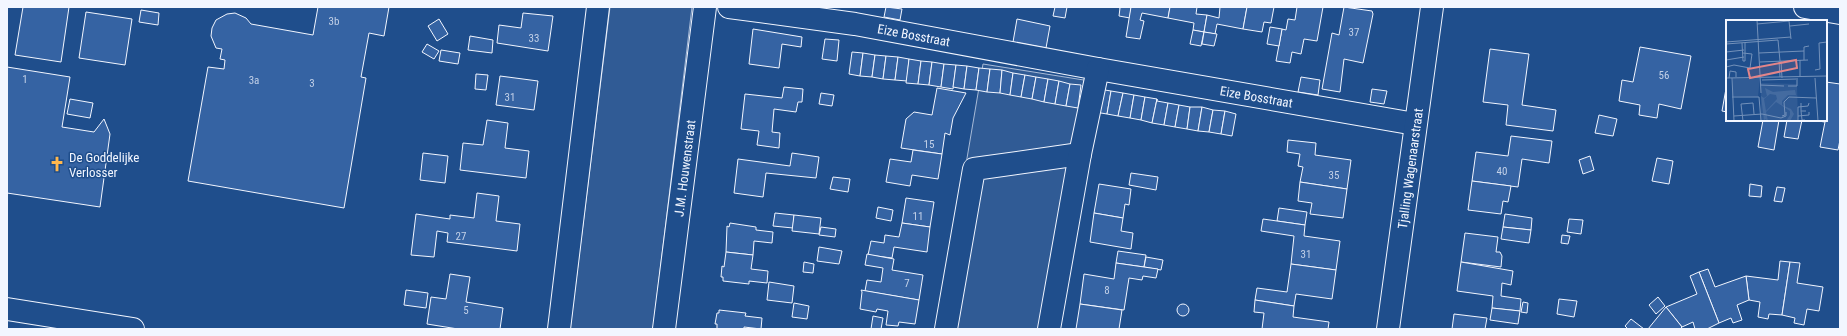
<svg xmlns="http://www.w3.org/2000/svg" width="1847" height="336" font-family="'Roboto Condensed',sans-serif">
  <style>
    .green { fill: #305b95; stroke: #a8bbd7 }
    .building { fill: #3563a3; stroke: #f2f6ff }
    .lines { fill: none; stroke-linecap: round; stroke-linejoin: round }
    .minor-casing { stroke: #f2f6ff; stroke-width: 24 }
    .major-casing { stroke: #f2f6ff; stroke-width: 24 }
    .minor { stroke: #1f4e8c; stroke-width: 22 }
    .major { stroke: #1f4e8c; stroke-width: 22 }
    .labels { text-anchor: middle; stroke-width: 3; stroke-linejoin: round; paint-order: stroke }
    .number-label { font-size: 11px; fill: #c3d1e8 }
    .street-label { font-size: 13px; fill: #f2f6ff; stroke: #1f4e8c }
    .poi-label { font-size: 13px; fill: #f2f6ff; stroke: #1f4e8c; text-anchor: start }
    .inset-road { fill: none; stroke: #7391ba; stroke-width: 1 }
    .view { fill: #e38589; fill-opacity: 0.15; stroke: #e38589; stroke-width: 2 }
    .inset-edge { fill: none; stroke: #f2f6ff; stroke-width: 2 }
  </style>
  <rect width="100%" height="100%" fill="#1f4e8c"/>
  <!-- green -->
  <g class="green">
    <polygon points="610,7 692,7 653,329 570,329"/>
    <polygon points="983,64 1090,81 1044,329 938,329"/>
  </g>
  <!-- building -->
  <g class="building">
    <polygon points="23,7 69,7 61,62 15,55"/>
    <polygon points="318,7 389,7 384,36 369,33 361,77 366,78 344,208 188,181 208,67 224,69 225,60 220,59 222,49 216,48 211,36 212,28 216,20 227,14 235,13 246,18 251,24 313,35"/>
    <polygon points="886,7 902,9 900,20 884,17"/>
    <polygon points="1055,7 1067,7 1065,18 1053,16"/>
    <polygon points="1117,7 1131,7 1130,18 1119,16 1120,8"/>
    <polygon points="1131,7 1170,7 1168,18 1142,13 1140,20 1144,21 1140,39 1126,37"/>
    <polygon points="1170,7 1197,7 1196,14 1207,15 1204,32 1193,30 1194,23 1168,18"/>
    <polygon points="1220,7 1247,7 1243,29 1217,24 1215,34 1204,32 1207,15 1219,18"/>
    <polygon points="1247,7 1274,7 1271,23 1264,22 1262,32 1243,29"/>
    <polygon points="1297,7 1323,7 1317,41 1304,39 1301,54 1292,52 1290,63 1276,61 1282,29 1286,30 1288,19 1295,20"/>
    <polygon points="1344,7 1372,11 1373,14 1363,63 1344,59 1340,92 1322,89 1332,33 1339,35"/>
    <polygon points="141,10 159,13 158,25 139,22"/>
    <polygon points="86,12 132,19 125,65 79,58"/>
    <polygon points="523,13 553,16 548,51 497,43 499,25 521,28"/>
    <polygon points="439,19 448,34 437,41 428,26"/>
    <polygon points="1017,19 1050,26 1046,48 1013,42"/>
    <polygon points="1270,27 1282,29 1279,46 1267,44"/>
    <polygon points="753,29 802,37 801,47 782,44 779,68 749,64"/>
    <polygon points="1193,30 1204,32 1201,46 1190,44"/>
    <polygon points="1204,32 1217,34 1214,46 1202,44"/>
    <polygon points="470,36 493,40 492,53 468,50"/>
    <polygon points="825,39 839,40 837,61 822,59"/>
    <polygon points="427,44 439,51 434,59 422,52"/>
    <polygon points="1640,47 1691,56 1681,109 1659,104 1657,118 1639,115 1640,105 1619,101 1622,80 1633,82"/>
    <polygon points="1490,49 1529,54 1522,105 1556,110 1553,131 1506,125 1508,105 1483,102"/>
    <polygon points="441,50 460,53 458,64 439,61"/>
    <polygon points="852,52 863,53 860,76 849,74"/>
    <polygon points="863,53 875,55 872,77 860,76"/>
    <polygon points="875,55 886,56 883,79 872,77"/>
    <polygon points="886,56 898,57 895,80 883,79"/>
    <polygon points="898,57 909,59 907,81 895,80"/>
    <polygon points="909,59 921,61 918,84 906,83"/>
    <polygon points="921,61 932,62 929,85 918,84"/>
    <polygon points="932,62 944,64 941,87 929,85"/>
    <polygon points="944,64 956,65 953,89 941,87"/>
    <polygon points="956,65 967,66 964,89 953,87"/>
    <polygon points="967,66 979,68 976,90 964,89"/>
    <polygon points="7,67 70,77 62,127 94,132 104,119 110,134 100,207 7,193"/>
    <polygon points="979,68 990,69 987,92 976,90"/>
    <polygon points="990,69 1002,70 1000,93 987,92"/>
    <polygon points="1002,70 1013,73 1010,95 1000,93"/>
    <polygon points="1013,73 1025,75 1021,97 1010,95"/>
    <polygon points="476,74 488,75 486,90 475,89"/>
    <polygon points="1025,75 1036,77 1032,99 1021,97"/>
    <polygon points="500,76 538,81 534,110 496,105"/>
    <polygon points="1036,77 1048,79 1044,102 1032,99"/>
    <polygon points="1301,77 1320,80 1318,95 1298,92"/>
    <polygon points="1048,79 1059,81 1055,104 1044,102"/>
    <polygon points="1059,81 1070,84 1066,106 1055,104"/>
    <polygon points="1826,82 1840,84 1840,140 1838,150 1820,147 1825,122 1811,120 1826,120"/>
    <polygon points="1727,83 1727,112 1722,111"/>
    <polygon points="1070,84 1081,85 1078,108 1066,106"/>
    <polygon points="784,87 803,89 802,102 798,102 796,112 774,109 772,132 780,133 779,148 757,145 759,131 741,129 745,94 782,98"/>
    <polygon points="937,88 966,93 953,118 950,135 945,133 942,154 901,148 906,119 914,112 932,115"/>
    <polygon points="1099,89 1111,91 1107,114 1095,112"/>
    <polygon points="1372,89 1387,91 1384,104 1370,102"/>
    <polygon points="1111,91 1123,93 1118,116 1107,114"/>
    <polygon points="821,93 834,95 832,106 819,104"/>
    <polygon points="1123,93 1134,95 1130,118 1118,116"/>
    <polygon points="1134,95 1145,97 1141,120 1130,118"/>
    <polygon points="1145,97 1157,99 1152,123 1141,120"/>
    <polygon points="70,99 93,103 90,118 67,114"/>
    <polygon points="1157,99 1157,101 1168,103 1164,125 1152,123"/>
    <polygon points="1168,103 1179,105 1175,127 1164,125"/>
    <polygon points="1179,105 1190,107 1187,129 1175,127"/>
    <polygon points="1190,107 1202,107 1198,131 1187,129"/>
    <polygon points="1202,107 1213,110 1209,132 1198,131"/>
    <polygon points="1213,110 1225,111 1221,134 1209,132"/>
    <polygon points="1225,111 1236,114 1232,136 1221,134"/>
    <polygon points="1599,115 1617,119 1613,136 1595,133"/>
    <polygon points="487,120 508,123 505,148 529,151 526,178 460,170 463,143 483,145"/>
    <polygon points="1763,120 1779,120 1774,150 1758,147"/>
    <polygon points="1787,120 1802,120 1798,139 1784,137"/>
    <polygon points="1511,136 1552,141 1549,163 1522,159 1518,187 1472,181 1476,152 1508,156"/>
    <polygon points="1288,140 1316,143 1315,155 1351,160 1347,189 1300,182 1303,167 1298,166 1300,154 1287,152"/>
    <polygon points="913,150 942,154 938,179 912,175 910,186 886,182 890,159 911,162"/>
    <polygon points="423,153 448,156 445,183 420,180"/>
    <polygon points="792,153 819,157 816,178 766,173 763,197 734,193 738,159 790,166"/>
    <polygon points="1590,156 1594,170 1583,174 1579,160"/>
    <polygon points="1657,158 1673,161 1669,184 1652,181"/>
    <polygon points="1131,173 1158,177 1156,190 1129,185"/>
    <polygon points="833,177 850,179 848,192 830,189"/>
    <polygon points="1472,181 1511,186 1508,202 1503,201 1501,214 1468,210"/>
    <polygon points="1300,182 1347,189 1343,218 1310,214 1312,203 1298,201"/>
    <polygon points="1099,184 1131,189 1129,205 1125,204 1123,218 1094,213"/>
    <polygon points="1750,184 1762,186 1761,197 1749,196"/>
    <polygon points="1777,187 1785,188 1782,202 1774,201"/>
    <polygon points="477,193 499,196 496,221 520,224 517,251 447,242 448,233 437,231 434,257 411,255 416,214 450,219 450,215 474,218"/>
    <polygon points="906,198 934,202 930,227 902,223"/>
    <polygon points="878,207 893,210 891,221 876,218"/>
    <polygon points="1279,208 1307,212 1305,225 1277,221"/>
    <polygon points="775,213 794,215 793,228 773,226"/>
    <polygon points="1094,213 1123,218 1121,231 1133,233 1131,249 1090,242"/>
    <polygon points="1505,214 1532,218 1531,230 1503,227"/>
    <polygon points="794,215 821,218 819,234 792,231"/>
    <polygon points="1263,219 1305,225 1304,236 1340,241 1336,270 1291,264 1294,236 1261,231"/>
    <polygon points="1569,219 1583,220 1581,234 1567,232"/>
    <polygon points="730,223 756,227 756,230 773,232 772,243 754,241 753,255 726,252 727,226 729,227"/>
    <polygon points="902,223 930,227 927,252 894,247 892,258 868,255 871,241 884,243 885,235 899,237"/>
    <polygon points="821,227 836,229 835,237 819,235"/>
    <polygon points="1503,227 1531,230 1529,243 1501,239"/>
    <polygon points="1465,233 1498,237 1496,252 1500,252 1502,256 1501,267 1461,262"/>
    <polygon points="1562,235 1570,236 1568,244 1561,243"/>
    <polygon points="819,247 842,251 839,264 817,261"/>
    <polygon points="1118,251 1146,255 1144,267 1116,263"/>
    <polygon points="726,252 753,255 751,269 768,271 767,283 749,281 749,284 723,281 723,277 721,277 722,266 724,267"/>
    <polygon points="867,254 894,259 892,270 923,275 919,300 865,291 867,280 881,282 883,268 865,265"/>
    <polygon points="1146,257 1163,260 1161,270 1144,267"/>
    <polygon points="1780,261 1790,262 1782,315 1769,314 1768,319 1758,317 1760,302 1749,300 1746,276 1778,280"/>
    <polygon points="804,262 814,264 813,273 803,272"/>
    <polygon points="1461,262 1513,271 1511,285 1502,283 1501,296 1521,299 1520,311 1492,308 1493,296 1457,291"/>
    <polygon points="1790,262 1800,263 1797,283 1823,287 1819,311 1807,309 1804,325 1794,323 1795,318 1782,315"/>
    <polygon points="1116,263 1158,269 1156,278 1143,276 1142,280 1129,278 1124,310 1080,304 1084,274 1114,279"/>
    <polygon points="1291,264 1336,270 1332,299 1296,294 1294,306 1255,300 1257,288 1287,292"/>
    <polygon points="1708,269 1715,287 1746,276 1749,300 1737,305 1742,320 1733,323 1731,318 1719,323 1699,272"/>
    <polygon points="1699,272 1719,323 1707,329 1695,329 1693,322 1682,327 1666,307 1697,294 1690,276"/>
    <polygon points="450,274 470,277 466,302 503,308 500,329 458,329 427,324 431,297 446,299"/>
    <polygon points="769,282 794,286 792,303 767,300"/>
    <polygon points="406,290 428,293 426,308 404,305"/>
    <polygon points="861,290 919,300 915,324 899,322 898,326 886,325 888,311 877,309 876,312 860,309 862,292"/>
    <polygon points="1658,297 1665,306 1656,314 1649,305"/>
    <polygon points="1559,299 1577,301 1574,317 1557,314"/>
    <polygon points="1255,300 1294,306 1293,317 1329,322 1328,329 1262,329 1264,313 1254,312"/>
    <polygon points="1523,302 1528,303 1527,313 1521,312"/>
    <polygon points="794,303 809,306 807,319 792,317"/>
    <polygon points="1080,304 1122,310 1119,329 1076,329"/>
    <circle cx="1183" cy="310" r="6"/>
    <polygon points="1666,307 1682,327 1680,329 1648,329"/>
    <polygon points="1492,308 1520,311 1518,324 1490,320"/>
    <polygon points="719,310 746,313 745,316 762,318 761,329 744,327 744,329 717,329 717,324 715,324 717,313 719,313"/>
    <polygon points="1454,314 1487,318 1485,329 1452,329"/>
    <polygon points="873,316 883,318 881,329 871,329"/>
    <polygon points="1631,319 1644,329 1628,329 1625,326"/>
  </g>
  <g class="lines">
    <!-- minor casing -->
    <g class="minor-casing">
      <g id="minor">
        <path id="s1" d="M729 7 855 24 1098 69 1415 124"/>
        <polyline points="7,309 133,329"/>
        <polyline points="559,329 598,7"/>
        <path id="s2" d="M664 329 705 7"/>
        <polyline points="946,329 974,169 1080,154"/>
        <polyline points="1049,329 1080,154 1098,69"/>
        <path id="s3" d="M1388 329 1432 7"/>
      </g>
    </g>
    <!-- major casing -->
    <g class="major-casing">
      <polyline id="major" points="1805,7 1840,13"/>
    </g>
    <!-- minor -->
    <use href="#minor" class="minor"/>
    <!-- major -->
    <use href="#major" class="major"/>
  </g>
  <!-- icons -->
  <defs>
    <g id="church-bare" transform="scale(1.2)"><path d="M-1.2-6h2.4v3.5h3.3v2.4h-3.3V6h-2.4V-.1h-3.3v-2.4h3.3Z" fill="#ffb74d" stroke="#1f4e8c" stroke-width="2.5" paint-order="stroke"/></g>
  </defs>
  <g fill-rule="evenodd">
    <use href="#church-bare" x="57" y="164"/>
  </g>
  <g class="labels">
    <!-- number labels -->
    <g class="number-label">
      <text x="334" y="25">3b</text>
      <text x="1354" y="36">37</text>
      <text x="534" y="42">33</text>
      <text x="1664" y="79">56</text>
      <text x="25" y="83">1</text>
      <text x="254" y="84">3a</text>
      <text x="312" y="87">3</text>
      <text x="510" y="101">31</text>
      <text x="929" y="148">15</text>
      <text x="1502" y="175">40</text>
      <text x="1334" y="179">35</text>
      <text x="918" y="220">11</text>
      <text x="461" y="240">27</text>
      <text x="1306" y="258">31</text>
      <text x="907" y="287">7</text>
      <text x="1107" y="294">8</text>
      <text x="466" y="314">5</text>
    </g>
    <!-- street labels -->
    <g class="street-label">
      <text dy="5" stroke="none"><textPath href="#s1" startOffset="187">Eize Bosstraat</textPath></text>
      <text dy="5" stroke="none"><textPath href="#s1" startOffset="535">Eize Bosstraat</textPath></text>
      <text dy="5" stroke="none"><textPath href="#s2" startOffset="162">J.M. Houwenstraat</textPath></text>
      <text dy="5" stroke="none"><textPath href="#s3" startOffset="162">Tjalling Wagenaarstraat</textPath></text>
    </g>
    <!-- poi labels -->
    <g class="poi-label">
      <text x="69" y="162">De Goddelijke<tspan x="69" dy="15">Verlosser</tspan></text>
    </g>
  </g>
  <!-- overview -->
  <g transform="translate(1726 20)">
    <rect width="101" height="101" fill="#1f4e8c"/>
    <path d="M7 58H34L32 77 6 76ZM35 63 71 64 72 101H35Z" fill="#305b95"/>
    <path d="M39 68 47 72 69 70 70 75H62L56 81V85L65 89 68 94 64 101H60L64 95V91L50 82 40 92 42 101 39 99 38 101 35 76 38 78 41 76ZM44 74 50 75 51 79 40 91 38 79Z" fill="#446ba0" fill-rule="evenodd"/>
    <path class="inset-road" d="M31 0 35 73M63 1 65 19M31 4 63 1M64 6 83 4M0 22 65 17M16 23 17 41H19V23M0 24 52 20 54 41M0 32 18 30M33 33 78 31M0 40 18 37M74 40V57M78 40V27L83 26M53 41 54 57M55 41 56 58M34 42 82 40M0 47 8 45 24 48 26 34 17 33M89 50 94 49 93 23 101 22M0 58 101 56M3 58 4 51 10 52V57M6 58 8 101M89 58 92 101M36 60 70 59M34 65 58 66M62 66H71V58M6 77H33L35 101M75 83V91H80M75 91 76 100H79M8 96 36 94 55 98 60 96V92M56 96 59 95 58 82 63 77 90 78M72 96 83 95V92M17 101 15 84 27 83 28 94M72 101V87L82 86 83 83"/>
    <path class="view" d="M70 40 71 48 24 58 22 49Z"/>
    <rect width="101" height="101" class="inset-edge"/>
  </g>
  <!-- border -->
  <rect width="1847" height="336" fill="none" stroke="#f2f6ff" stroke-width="16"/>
</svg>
